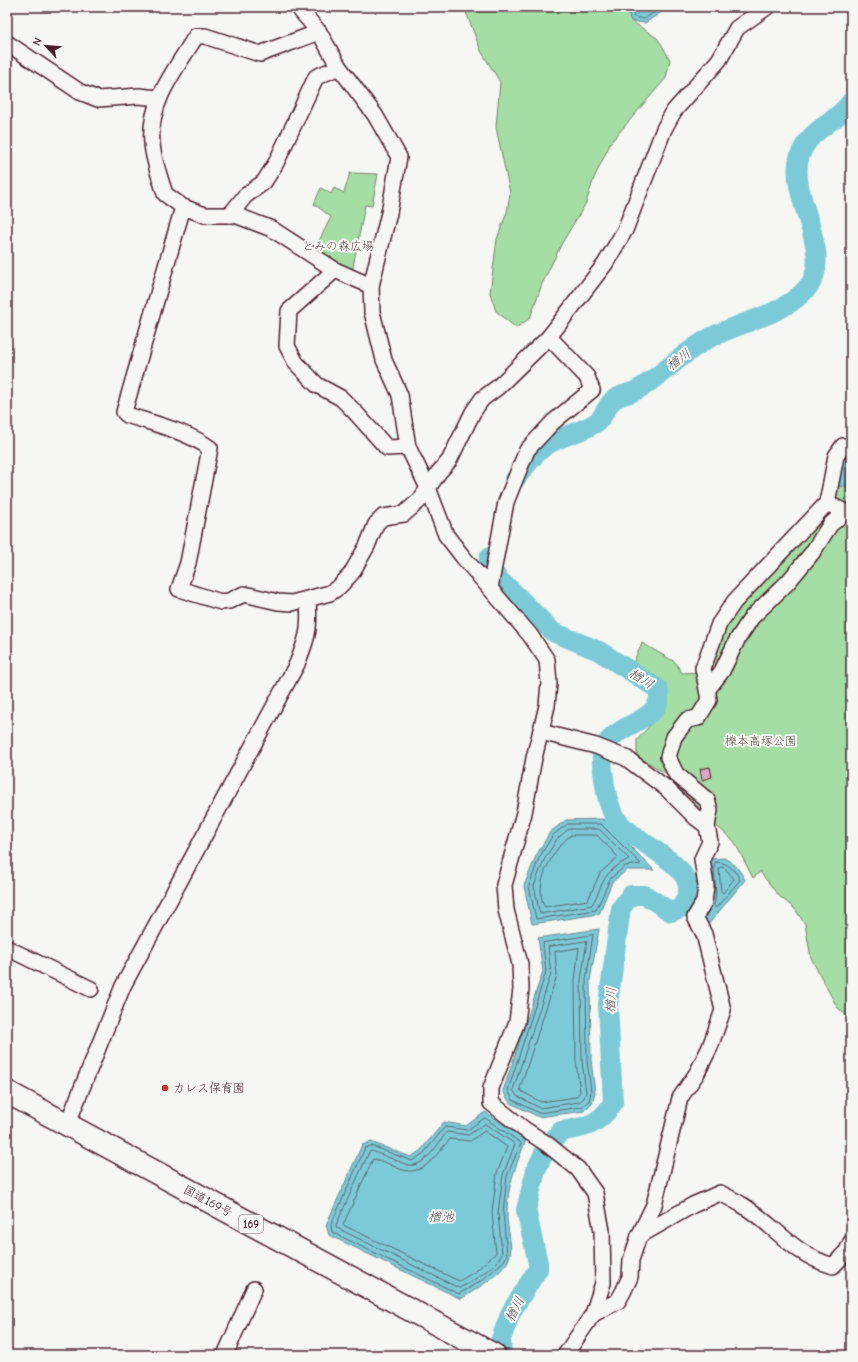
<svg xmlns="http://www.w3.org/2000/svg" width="858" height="1362" font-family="'Comic Neue','Klee One',sans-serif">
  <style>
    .green { fill: #a4dea4; stroke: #777e68 }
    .water { fill: #7bcad8; stroke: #678693 }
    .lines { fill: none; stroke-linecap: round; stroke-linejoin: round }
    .shore { stroke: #5e6370; stroke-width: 1 }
    .river { stroke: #7bcad8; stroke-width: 20 }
    .building { fill: #dbaaca; stroke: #4a1f2b }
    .minor-casing { stroke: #4a1f2b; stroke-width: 18 }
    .highway-casing { stroke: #4a1f2b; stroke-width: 25 }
    .minor { stroke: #f6f6f2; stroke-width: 15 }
    .highway { stroke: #f6f6f2; stroke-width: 22 }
    .poi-dot { fill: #c8321e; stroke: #f6f6f2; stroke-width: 1.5 }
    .labels { text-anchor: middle; stroke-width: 4; stroke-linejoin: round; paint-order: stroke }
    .shield { fill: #f6f6f2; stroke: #7e6067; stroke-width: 1 }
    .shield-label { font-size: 11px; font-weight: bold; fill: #4a1f2b }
    .park-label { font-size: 12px; fill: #604f49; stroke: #f6f6f2 }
    .poi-label { font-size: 12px; fill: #4a1f2b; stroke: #f6f6f2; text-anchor: start }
    .street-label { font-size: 12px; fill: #4a1f2b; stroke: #f6f6f2 }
    .water-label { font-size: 13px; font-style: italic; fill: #59525f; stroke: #f6f6f2 }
  </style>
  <rect width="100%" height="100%" fill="#f6f6f2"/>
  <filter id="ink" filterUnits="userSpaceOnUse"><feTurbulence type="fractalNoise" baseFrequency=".025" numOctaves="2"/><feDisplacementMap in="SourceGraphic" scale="8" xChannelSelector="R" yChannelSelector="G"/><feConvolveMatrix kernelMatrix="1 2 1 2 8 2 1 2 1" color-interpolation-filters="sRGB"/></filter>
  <g filter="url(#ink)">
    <!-- green -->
    <g class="green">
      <polygon points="464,7 627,7 631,21 657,38 662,45 670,60 666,78 611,142 594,178 586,203 562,243 542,284 530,318 516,328 496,311 490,293 497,239 507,212 510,193 496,127 500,82 481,51"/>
      <polygon points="350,173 378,174 372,206 365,205 351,277 313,253 331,217 314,204 321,188 331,194 334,188 344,193"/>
      <polygon points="851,449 851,1020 837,1007 811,958 805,924 795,909 778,895 761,873 761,871 753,878 734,841 712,822 667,774 637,756 637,740 665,708 662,680 633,663 642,643 675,662 682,673 703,672 722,624 818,516"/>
    </g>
    <!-- water -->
    <g class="water">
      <polygon points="627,7 669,7 645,23 631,21"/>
      <polygon points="845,452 851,455 851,486 836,486"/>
      <polygon points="603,819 654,870 627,870 612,882 599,914 532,924 524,886 536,856 550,832 566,820"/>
      <path d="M724 858C734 863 740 870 745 880L707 926 704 917C715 899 711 879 710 859Z"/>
      <polygon points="599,929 590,980 591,1060 595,1093 592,1103 584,1111 539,1117 510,1103 503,1091 543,971 538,938"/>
      <path d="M485 1112 526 1140C516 1165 507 1186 507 1213 506 1228 515 1248 508 1261 502 1274 473 1291 461 1299L329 1235 326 1225 362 1145 371 1142 411 1157 421 1150 444 1122 466 1126Z"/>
    </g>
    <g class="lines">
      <!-- shore -->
      <g class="shore">
        <polyline points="631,7 634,17 644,19 662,7"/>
        <polygon points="568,824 601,824 641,864 625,866 610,879 596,910 536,919 529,886 539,858 553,835"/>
        <path d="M569 829H599L629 859C601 873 605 882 592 905L540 914 534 886 544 860 557 839Z"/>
        <path d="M571 835H597L618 857 600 873 588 900 545 907C532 886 553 848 571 835Z"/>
        <path d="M716 862C728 862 735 870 740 880L716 908 714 906 716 895 714 864Z"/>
        <polygon points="721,867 726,869 734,879 723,893 721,891 719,869"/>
        <polygon points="593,935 586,980 587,1060 591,1092 589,1101 581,1107 539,1113 513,1100 508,1090 546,972 543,943"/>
        <polygon points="587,941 581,980 582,1061 586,1092 584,1098 579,1102 540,1108 517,1096 513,1090 551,974 548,947"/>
        <polygon points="579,948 575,980 576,1061 580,1092 576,1097 541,1102 521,1091 520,1088 557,975 555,952"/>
        <polygon points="485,1118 521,1143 507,1176 503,1213 507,1255 504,1261 482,1280 459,1294 332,1232 331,1225 365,1148 372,1146 412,1161 424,1153 445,1127 467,1130"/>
        <path d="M485 1124 515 1144 503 1175 498 1213 502 1254C497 1265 470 1284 459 1288L337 1228 336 1225 369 1152 372 1151 408 1165C425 1168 438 1143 447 1132L468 1135Z"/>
        <path d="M485 1131 507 1147 497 1173 492 1212 496 1253 476 1271 459 1281 343 1225 373 1159C381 1160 391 1165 400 1169 424 1178 436 1154 450 1139L470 1141Z"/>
      </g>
      <!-- river -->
      <g class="river">
        <path d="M514 481C523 469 532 456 544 447 558 436 585 432 598 421 604 416 607 406 612 401 618 395 630 394 637 390 662 376 682 353 708 339 740 321 784 316 808 287 836 253 786 194 800 155 812 126 834 125 851 102"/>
        <path d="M489 557 488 566 500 581 511 590 553 632 599 651 658 689C668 724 607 721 602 755 601 761 606 794 608 800 610 806 612 813 615 818 630 840 678 857 687 882 691 892 685 900 681 908L671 912 645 895H631L621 908 608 1004 613 1103C599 1125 585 1128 561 1131L546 1149 536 1170 526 1210 538 1263V1269L511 1312 501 1339 502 1355"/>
      </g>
    </g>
    <!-- building -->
    <polygon class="building" points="710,767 712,777 702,780 700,769"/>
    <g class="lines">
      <!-- minor casing -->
      <g class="minor-casing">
        <g id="minor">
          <polyline points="301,7 301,11 319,32 339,67 375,115 399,157 389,213 371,286 372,312 384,360 400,395 408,447 428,488 446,535 463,557 530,635 547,660 549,683 547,706 534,758 524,813 504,885 506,910 520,964 521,989 517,1022 491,1088 491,1103 524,1129 547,1144 578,1169 595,1193 602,1231 603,1283 593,1314 565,1355"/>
          <path d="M319 32 260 54 205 36H196C176 69 148 102 152 143 153 160 160 177 165 194L183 207 205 215H235L272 229 335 270 371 286"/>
          <polyline points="7,43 80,92 98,99 139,96 158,98"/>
          <path d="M183 207 124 412 127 415C155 424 186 431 210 448L188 563 179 589 221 602 229 601 244 594 278 602 292 603 330 593 339 587 351 574 367 546 376 524 383 517 404 514 420 500 439 472 449 461 473 412 482 399 498 387 549 337"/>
          <polyline points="230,215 245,196 264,182 276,163 316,77 339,67"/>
          <polyline points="335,270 289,311 287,346 296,363 317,385 341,398 355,412 387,448 408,447"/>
          <polyline points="490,588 506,502 527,450 553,422 592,390 587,377 549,337 605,264 625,230 664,129 674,111 719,60 737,28 767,7"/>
          <polyline points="708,689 722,671 737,640 752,617 788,582 812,553 830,525 845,512 827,503"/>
          <polyline points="541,732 596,746 626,758 666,788 696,818 707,826 710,842 702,859 706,886 704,902 695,917 704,934 723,1010 710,1047 697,1073 680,1098 654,1205 639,1236 631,1260 630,1277 623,1292 618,1301 593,1314"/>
          <polyline points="707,826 710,810 707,800 676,774 668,757 674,737 687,720 698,718 709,700 703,668 719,624 734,602 827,503 836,456 843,446 851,447"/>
          <polyline points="7,948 91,989"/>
          <path d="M67 1125 123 986 297 664C308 636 310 630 308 600"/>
          <path d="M639 1236 693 1205 720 1193C728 1197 736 1201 744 1206 778 1228 791 1253 833 1266L847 1251 851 1242"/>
          <polyline points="225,1355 254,1289"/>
        </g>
      </g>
      <!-- highway casing -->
      <g class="highway-casing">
        <polyline id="highway" points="7,1092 494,1355"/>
      </g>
      <!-- minor -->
      <use href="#minor" class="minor"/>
      <!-- highway -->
      <use href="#highway" class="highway"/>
    </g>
  </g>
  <!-- markers -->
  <circle class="poi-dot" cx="165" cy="1088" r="4"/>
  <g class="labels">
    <!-- shield labels -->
    <rect class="shield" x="239" y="1215" width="24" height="18" rx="3"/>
    <g class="shield-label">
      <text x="251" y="1228">169</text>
    </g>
    <!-- park labels -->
    <g class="park-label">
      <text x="338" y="250">とみの森広場</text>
      <text x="761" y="745">櫟本高塚公園</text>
    </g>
    <!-- poi labels -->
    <g class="poi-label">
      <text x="173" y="1092">カレス保育園</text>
    </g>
    <!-- street labels -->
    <g class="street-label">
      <text transform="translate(208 1201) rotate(28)" y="4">国道169号</text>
    </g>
    <!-- water labels -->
    <g class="water-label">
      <text transform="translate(678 359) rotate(-37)" y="5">楢川</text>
      <text transform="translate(642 678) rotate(32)" y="5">楢川</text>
      <text transform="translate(610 1000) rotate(-87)" y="5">楢川</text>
      <text x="441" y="1221">楢池</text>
      <text transform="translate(514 1309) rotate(-63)" y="5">楢川</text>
    </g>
  </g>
  <!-- margin -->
  <rect width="858" height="1362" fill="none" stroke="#f6f6f2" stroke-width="24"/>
  <rect x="12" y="12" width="834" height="1338" fill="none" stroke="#4a1f2b" stroke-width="1.5" filter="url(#ink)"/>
  <!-- north arrow -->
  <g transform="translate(46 46) rotate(296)" stroke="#f6f6f2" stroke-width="3" paint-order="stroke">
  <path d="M0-3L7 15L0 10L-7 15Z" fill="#4a1f2b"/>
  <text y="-6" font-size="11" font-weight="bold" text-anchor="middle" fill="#4a1f2b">N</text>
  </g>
</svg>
